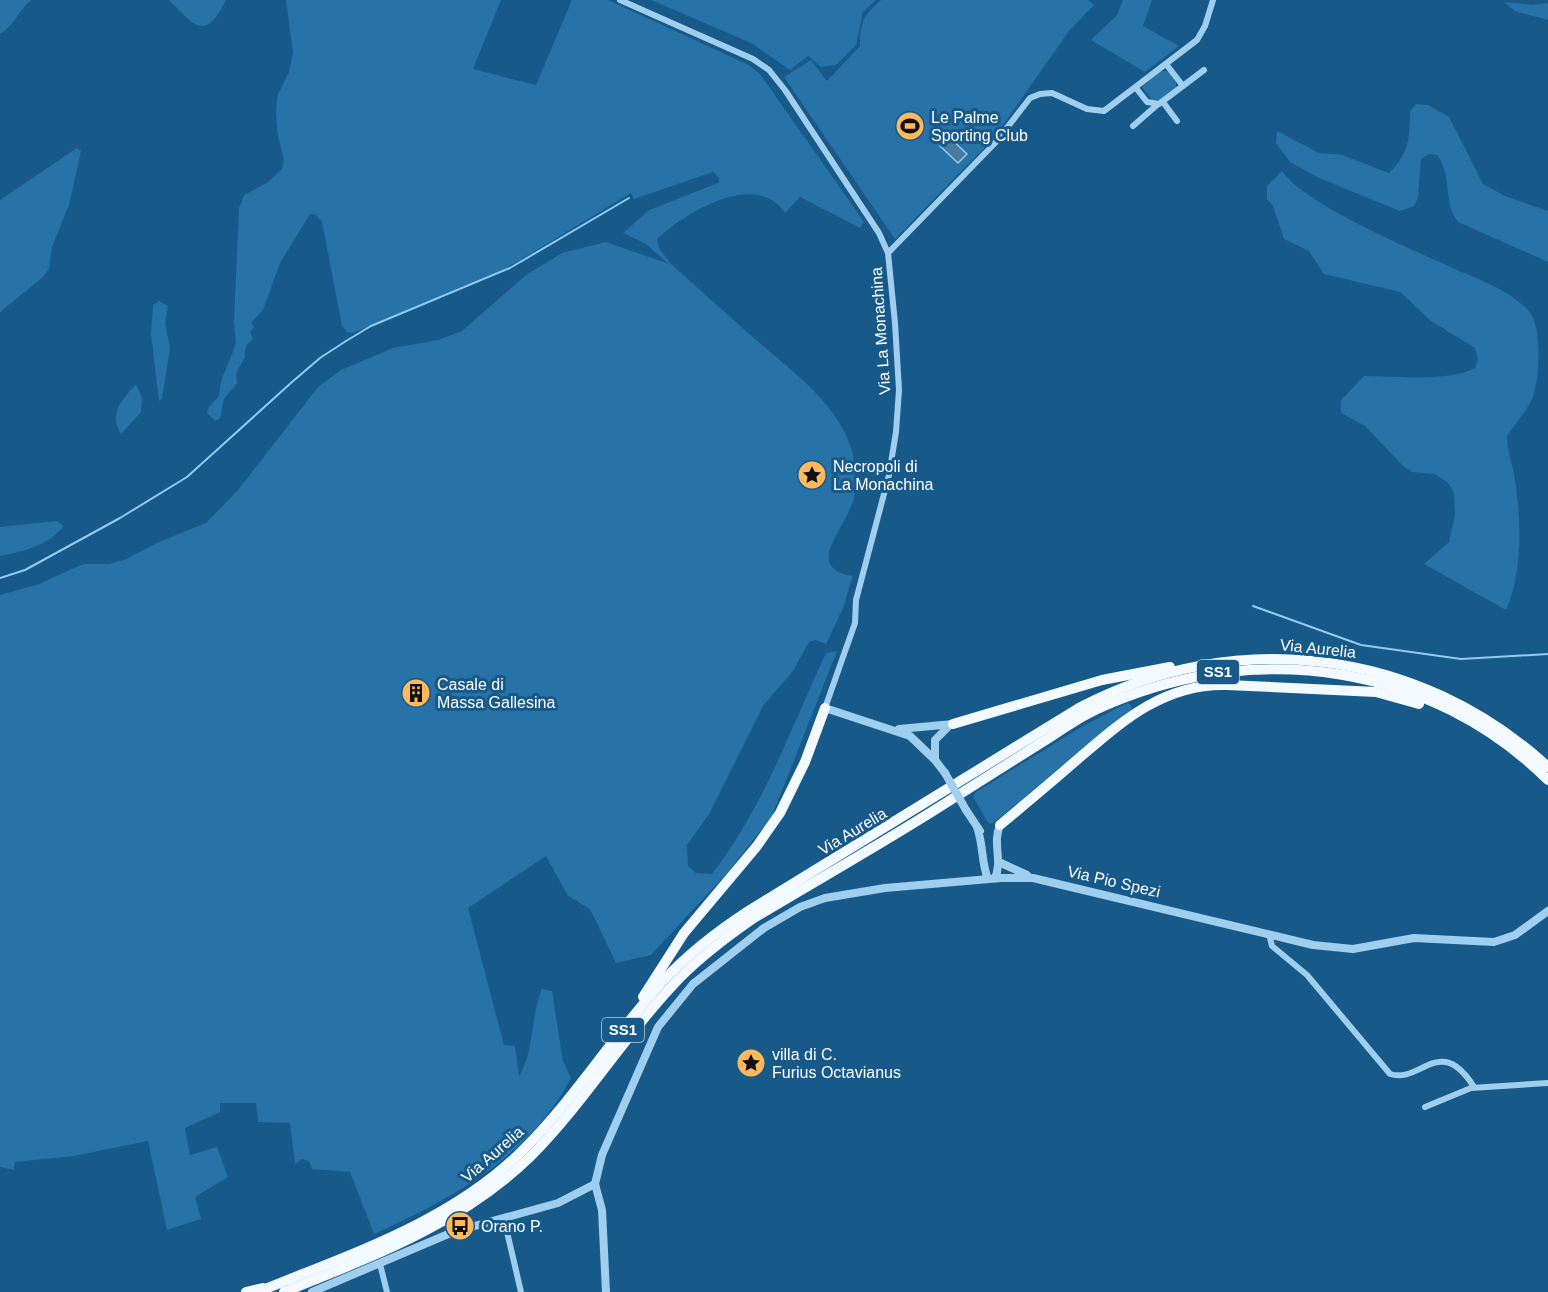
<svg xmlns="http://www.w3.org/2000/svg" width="1548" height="1292" font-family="Helvetica,sans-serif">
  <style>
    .green { fill: #2772a6 }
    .water { fill: #4a7a9d; stroke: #92cbf1; stroke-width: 1.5 }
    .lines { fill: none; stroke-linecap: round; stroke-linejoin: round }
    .stream { stroke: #92cbf1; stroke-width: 2 }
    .minor { stroke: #9fceee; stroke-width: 6 }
    .tertiary { stroke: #9fceee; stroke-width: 8 }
    .trunk { stroke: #f2f9ff; stroke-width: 10 }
    .tertiary-bridge { stroke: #9fceee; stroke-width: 8 }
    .labels { text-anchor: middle; stroke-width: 6; stroke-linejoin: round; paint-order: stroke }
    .shield { fill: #175989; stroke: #b9cddc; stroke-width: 1.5 }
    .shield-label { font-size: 15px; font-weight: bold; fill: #fff }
    .poi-label { font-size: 16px; fill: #fff; stroke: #175989; text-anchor: start }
    .street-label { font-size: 16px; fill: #fff; stroke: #175989 }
  </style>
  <rect width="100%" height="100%" fill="#175989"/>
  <!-- green -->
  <g class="green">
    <path d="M0 0H31C18 11 14 26 0 34Z"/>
    <path d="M169 0H226C205 43 194 25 169 0Z"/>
    <path d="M286 0H501L473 69 536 85 572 0H608L749 65 760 74 864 222 860 228 800 197 785 213C756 169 685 213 657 239L659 248 671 264C699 289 728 315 756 340 791 370 837 403 851 448 856 462 856 484 854 498 848 526 801 568 853 576L843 608 826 644 816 640 809 642 793 671 763 706 709 814 687 845 688 866 696 873 712 874C763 808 791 728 826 653L837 651 772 816 728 872 651 955 616 963 590 909 568 896 546 856 468 908 504 1045 515 1046 519 1076C535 1050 530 1017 542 989L552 991 563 1061 571 1078C530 1157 451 1199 374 1234L350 1172 312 1169 309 1161 302 1159 295 1164 290 1123 258 1122 256 1103H220V1112L185 1128 190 1155 217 1147 228 1177 195 1197 201 1219 167 1230 148 1141 74 1156 15 1162 14 1170 0 1167V595L39 584 83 564H109L124 560 159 542 206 523 238 490 318 387 341 370 393 348 438 340 462 331 526 275 562 253 606 242 669 264 646 244 623 233 649 210 713 185 719 182V178L713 172 634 199 631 193 502 271 353 333 347 332 342 326 322 222 316 215 310 214 280 263 263 310 251 323 254 327 250 332 253 339C246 344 244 349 245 357L236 373 237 383 224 399 220 418 215 421 207 413 209 407 219 396 221 381 236 344 234 322 239 208 244 195 267 183 282 169 284 161 277 131 276 108 278 94 289 72 293 53Z"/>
    <polygon points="651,0 876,0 863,12 856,45 836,65 821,67 808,56 790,70 751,43"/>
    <path d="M881 0H1088L1094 5 1069 31 994 138 895 239 784 77 811 60 827 81 860 46C860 23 863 15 881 0Z"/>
    <polygon points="1123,0 1152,0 1143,26 1179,46 1145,72 1091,40 1117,15"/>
    <polygon points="1504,2 1533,5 1548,3 1548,20 1515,11"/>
    <polygon points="1161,71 1168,71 1176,82 1176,89 1161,100 1153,101 1142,87"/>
    <path d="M1416 104 1428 105 1449 117 1483 184 1505 196 1548 211V262L1458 222C1443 203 1452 173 1437 155L1429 154 1421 159 1418 198 1414 206 1400 211 1319 178 1290 162 1276 143 1277 131 1319 153 1342 155 1389 173C1409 154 1410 137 1410 111Z"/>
    <polygon points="77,148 81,151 69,205 52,247 49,269 42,278 0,312 0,200"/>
    <path d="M1282 171C1305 204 1404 246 1444 264 1473 278 1504 286 1528 310 1543 325 1540 381 1532 399 1526 413 1514 424 1507 437 1507 451 1512 462 1514 474 1521 517 1524 569 1506 610L1424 564 1449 542 1455 515 1454 493 1448 483 1435 474 1412 472 1403 466 1365 426 1341 413V400L1364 376C1393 376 1451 382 1475 368L1478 359 1475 348 1431 321 1400 292 1324 274 1309 251 1284 239 1273 206 1267 199V186Z"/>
    <polygon points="159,301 168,306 165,323 170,348 162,399 159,401 151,334 153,305"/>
    <path d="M136 384 142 398 141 412 121 434C108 413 122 400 136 384Z"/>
    <path d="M57 521 63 526C51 545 22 552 0 556V527Z"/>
    <polygon points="1127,703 1131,705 1132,710 993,823 989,824 973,797 976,792 1083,726"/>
  </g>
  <!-- water -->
  <polygon class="water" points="949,137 967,154 958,163 940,146"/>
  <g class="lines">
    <!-- stream -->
    <g class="stream">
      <polyline points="0,578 25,570 120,518 187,477 292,382 320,358 346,341 371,326 510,268 629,198"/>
      <polyline points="1253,606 1361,645 1461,659 1548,654"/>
    </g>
    <!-- minor -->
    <g class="minor">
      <polyline points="620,0 753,59 769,70 785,90 879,233 888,253 895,323 899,390 896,432 889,475 856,600 855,623 825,708"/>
      <polyline points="1166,64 1183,86"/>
      <polyline points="1136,88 1147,102 1159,104 1204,70"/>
      <polyline points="1163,102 1177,121"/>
      <polyline points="1133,126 1157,105"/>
      <polyline points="888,253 996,142 1030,98 1040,94 1052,93 1087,109 1104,111 1197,40 1205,26 1213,0"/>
      <path d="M1269 934 1272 946 1307 975 1390 1074C1421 1084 1440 1033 1474 1087"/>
      <polyline points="1425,1107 1471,1088 1548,1083"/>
      <polyline points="504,1219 521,1292"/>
      <polyline points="380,1264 387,1292"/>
    </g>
    <!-- tertiary -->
    <g class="tertiary">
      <polyline points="825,708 910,736 935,760 945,773"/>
      <polyline points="899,729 953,724"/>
      <polyline points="935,759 935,740 948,727"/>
      <polyline points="966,810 980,831"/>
      <path d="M977 827C984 847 981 862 988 879"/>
      <polyline points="999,862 1027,875"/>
      <path d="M995 878C1003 860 992 844 1000 825"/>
      <polyline points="312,1292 453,1232 558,1203 595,1184"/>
      <polyline points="606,1292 602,1210 595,1184 602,1155 658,1027 693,984 764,928 800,907 825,898 885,888 1001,878 1033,878 1313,945 1353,949 1414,938 1494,942 1515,935 1548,911"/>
    </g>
    <!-- trunk -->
    <g class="trunk">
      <polyline points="953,724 1102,680 1170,667"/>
      <path d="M1000 825C1024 805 1048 785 1071 765 1118 725 1161 683 1227 685L1376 692 1419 704"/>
      <polyline points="643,997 684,933 757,846 780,813 805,762 825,708"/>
      <polyline points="246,1292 263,1288"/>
      <path d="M258 1292C350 1254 452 1222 524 1149 575 1098 614 1035 663 981 689 953 719 930 750 910L1079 708C1234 626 1419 648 1548 767"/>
      <path d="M284 1292C371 1257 461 1224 530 1157 583 1104 622 1039 673 985 697 959 725 938 754 918 814 882 874 848 933 811 970 788 1007 764 1044 741 1066 727 1087 712 1111 703 1260 640 1432 665 1548 780"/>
    </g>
    <!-- tertiary-bridge -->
    <polyline class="tertiary-bridge" points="945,773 966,810"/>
  </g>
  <!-- icons -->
  <defs>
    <g id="stadium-disc" transform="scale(1.5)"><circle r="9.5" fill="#ffb95c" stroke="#175989"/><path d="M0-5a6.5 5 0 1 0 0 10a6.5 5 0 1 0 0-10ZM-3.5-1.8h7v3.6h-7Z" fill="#111"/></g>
    <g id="sight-disc" transform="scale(1.5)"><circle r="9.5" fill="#ffb95c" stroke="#175989"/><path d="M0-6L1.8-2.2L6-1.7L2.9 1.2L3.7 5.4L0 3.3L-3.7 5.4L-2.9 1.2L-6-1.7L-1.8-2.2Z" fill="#111"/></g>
    <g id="building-disc" transform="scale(1.5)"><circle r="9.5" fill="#ffb95c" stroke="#175989"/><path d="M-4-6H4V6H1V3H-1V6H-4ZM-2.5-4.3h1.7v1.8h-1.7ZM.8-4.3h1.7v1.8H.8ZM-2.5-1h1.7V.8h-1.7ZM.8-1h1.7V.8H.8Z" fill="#111"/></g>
    <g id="bus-disc" transform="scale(1.5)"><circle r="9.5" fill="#ffb95c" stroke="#175989"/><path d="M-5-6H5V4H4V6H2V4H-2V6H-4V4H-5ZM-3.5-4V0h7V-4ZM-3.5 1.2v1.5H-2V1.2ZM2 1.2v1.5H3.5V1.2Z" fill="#111"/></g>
  </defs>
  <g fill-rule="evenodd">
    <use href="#stadium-disc" x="910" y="126"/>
    <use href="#sight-disc" x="812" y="475"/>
    <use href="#building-disc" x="416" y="693"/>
    <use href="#sight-disc" x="751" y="1063"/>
    <use href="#bus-disc" x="460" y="1226"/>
  </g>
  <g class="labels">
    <!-- shield labels -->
    <g class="shield">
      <rect x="1197" y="660" width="42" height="24" rx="4.5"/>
      <rect x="602" y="1018" width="42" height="24" rx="4.5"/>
    </g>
    <g class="shield-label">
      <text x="1218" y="677">SS1</text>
      <text x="623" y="1035">SS1</text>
    </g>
    <!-- poi labels -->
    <g class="poi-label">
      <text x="931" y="123">Le Palme<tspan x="931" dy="18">Sporting Club</tspan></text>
      <text x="833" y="472">Necropoli di<tspan x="833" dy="18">La Monachina</tspan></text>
      <text x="437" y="690">Casale di<tspan x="437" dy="18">Massa Gallesina</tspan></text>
      <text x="772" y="1060">villa di C.<tspan x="772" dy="18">Furius Octavianus</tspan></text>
      <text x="481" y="1232">Orano P.</text>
    </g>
    <!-- street labels -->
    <g class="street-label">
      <text transform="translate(880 331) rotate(-94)" y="6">Via La Monachina</text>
      <text transform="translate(1318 648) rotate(6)" y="6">Via Aurelia</text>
      <text transform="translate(852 831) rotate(-31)" y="6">Via Aurelia</text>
      <text transform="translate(1114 881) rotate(13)" y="6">Via Pio Spezi</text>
      <text transform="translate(492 1154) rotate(-41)" y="6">Via Aurelia</text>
    </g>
  </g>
</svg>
